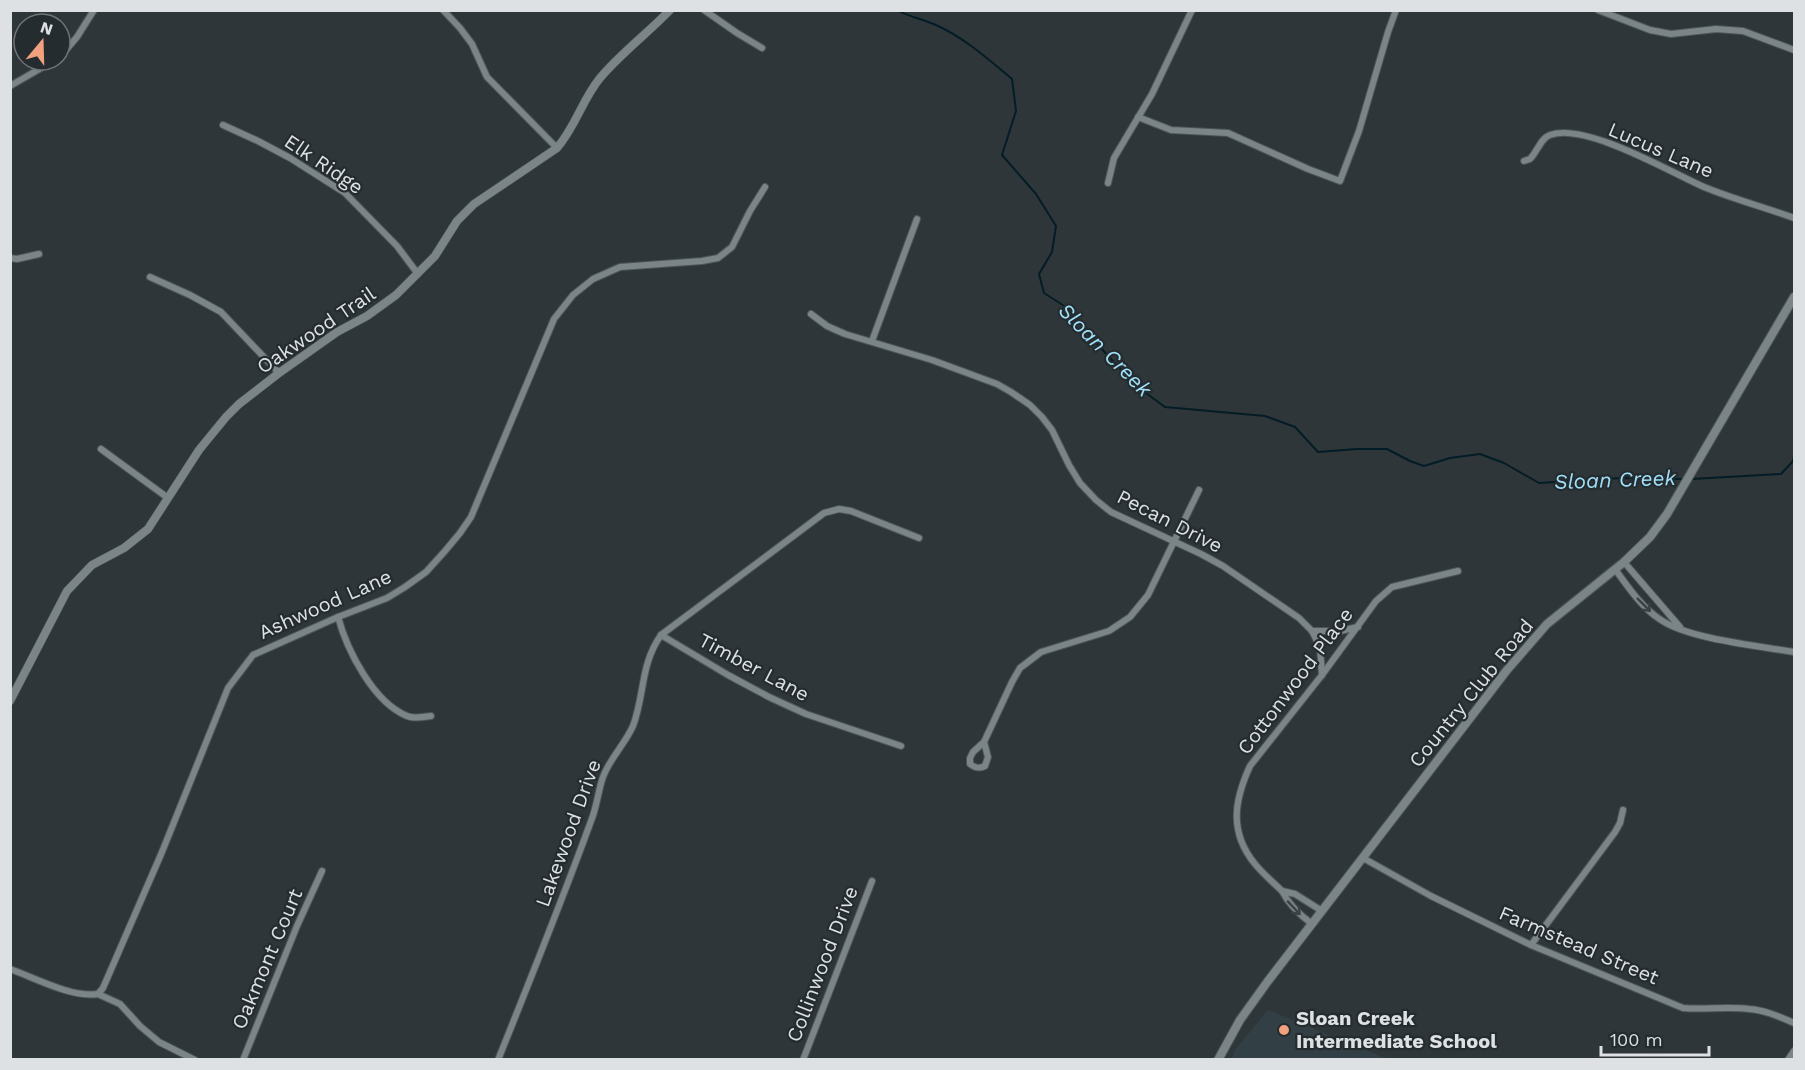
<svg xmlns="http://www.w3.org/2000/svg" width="1805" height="1070" font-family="'Work Sans',sans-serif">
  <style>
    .built { fill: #324046 }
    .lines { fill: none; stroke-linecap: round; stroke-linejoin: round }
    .stream { stroke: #031d26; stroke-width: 2 }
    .minor-casing { stroke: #4e5557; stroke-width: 8 }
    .tertiary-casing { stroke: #4e5557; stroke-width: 9 }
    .secondary-casing { stroke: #4e5557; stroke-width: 10 }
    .minor { stroke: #7b8487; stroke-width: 6 }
    .tertiary { stroke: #7b8487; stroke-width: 8 }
    .secondary { stroke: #7b8487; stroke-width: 8 }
    .oneway { stroke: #3a4245 }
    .poi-dot { fill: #f1a17d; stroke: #252c2f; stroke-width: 2 }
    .labels { text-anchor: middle; stroke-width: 4.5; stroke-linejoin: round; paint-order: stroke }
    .street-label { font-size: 20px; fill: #dde1e3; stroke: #252c2f }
    .poi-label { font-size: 20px; font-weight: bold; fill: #dde1e3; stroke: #252c2f; text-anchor: start }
    .water-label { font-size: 21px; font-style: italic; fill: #a1e0fa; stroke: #252c2f }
  </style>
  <rect width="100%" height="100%" fill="#2f3639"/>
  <!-- built -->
  <polygon class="built" points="1268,1010 1388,1059 1232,1059 1235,1050"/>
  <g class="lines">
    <!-- stream -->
    <g class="stream">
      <path d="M897 10C909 17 923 19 936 25 965 38 989 60 1012 79L1016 111 1002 155 1036 194 1056 226 1052 252 1039 274 1044 293 1069 309 1099 346 1135 385 1165 407 1265 416 1295 427 1318 452 1357 449H1387L1410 461 1424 466 1450 458 1480 454 1504 463 1539 483 1622 478 1683 479"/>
      <polyline points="1692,479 1781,474 1793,461 1794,456"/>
    </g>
    <!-- minor casing -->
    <g class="minor-casing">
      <g id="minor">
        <polyline points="443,10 460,28 472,44 487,77 557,148"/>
        <polyline points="704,10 737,33 762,48"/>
        <polyline points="1598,10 1650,30 1671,34 1716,29 1743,31 1794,50"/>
        <polyline points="60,57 77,37 94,10"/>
        <polyline points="10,86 55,60"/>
        <polyline points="1138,117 1171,130 1228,133 1308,169 1340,181 1359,131 1388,32 1396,10"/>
        <polyline points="223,125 258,141 290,158 345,193 397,246 418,274"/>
        <path d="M1524 161 1530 159C1537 152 1541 138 1550 135 1585 122 1670 172 1704 187 1733 199 1764 207 1794 218"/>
        <polyline points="1108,183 1114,158 1152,94 1192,10"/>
        <polyline points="10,258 17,259 39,254"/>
        <polyline points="150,277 190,295 221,312 279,373"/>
        <polyline points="811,314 827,326 845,334 932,360 997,384 1011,392 1030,405 1042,417 1052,430 1069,465 1080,483 1096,500 1111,512 1201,554 1223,566 1299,618 1312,631 1320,647 1322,675"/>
        <polyline points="872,341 917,219"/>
        <polyline points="101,449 168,498"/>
        <polyline points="1624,562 1680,627"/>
        <path d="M1615 569C1628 587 1642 608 1661 620 1689 639 1759 646 1794 652"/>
        <path d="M338 617C347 650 373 702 407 716 413 719 424 717 431 716"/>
        <polyline points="1312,631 1340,631 1358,627"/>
        <polyline points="661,635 728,675 769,697 806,714 901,746"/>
        <path d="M984 742 988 757 985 766C979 769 975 768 970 764V758L973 752 984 742 1012 682 1020 668 1041 652 1109 631 1130 617 1148 595 1199 490"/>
        <path d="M1363 858 1431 896 1531 945 1683 1008C1705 1010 1727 1006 1749 1009 1765 1010 1780 1017 1794 1023"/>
        <path d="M1282 891C1273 882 1263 874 1255 864 1229 832 1234 801 1250 766L1322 675 1376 601 1392 587 1458 571"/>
        <path d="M1312 924C1300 915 1289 905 1282 891L1295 894 1322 911"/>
        <polyline points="1531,945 1615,832 1620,823 1623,810"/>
        <path d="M10 969C35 978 72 998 98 994L103 988 162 852 228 688 253 655 338 617 387 598 405 587 426 572 445 551 460 533 471 517 554 319 573 295 593 279 620 267 702 261 718 258 732 247 750 211 765 187"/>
        <polyline points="98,994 120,1004 140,1026 159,1042 195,1060"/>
        <polyline points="243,1060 297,926 322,871"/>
        <path d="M498 1060C530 980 562 901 591 821 597 807 598 791 603 777 610 758 625 744 633 726 645 694 640 665 661 635L824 513 839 509 851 511 919 538"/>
        <polyline points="803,1060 872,881"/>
        <polyline points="1788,1060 1794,1051"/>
      </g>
    </g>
    <!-- tertiary casing -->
    <g class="tertiary-casing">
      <path id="tertiary" d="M10 701 67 591 92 565 124 548 148 529 199 450 226 417 239 404 279 373 337 332 367 316 396 295 435 256 457 221 474 204 557 148C576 126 582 100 600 78 621 53 648 33 670 10"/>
    </g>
    <!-- secondary casing -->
    <g class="secondary-casing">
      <polyline id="secondary" points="1218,1060 1240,1020 1268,981 1507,670 1547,624 1624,562 1650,537 1667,514 1794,297"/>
    </g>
    <!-- minor -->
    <use href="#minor" class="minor"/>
    <!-- tertiary -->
    <use href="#tertiary" class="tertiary"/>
    <!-- secondary -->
    <use href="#secondary" class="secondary"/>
  </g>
  <!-- one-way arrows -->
  <defs><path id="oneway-shaft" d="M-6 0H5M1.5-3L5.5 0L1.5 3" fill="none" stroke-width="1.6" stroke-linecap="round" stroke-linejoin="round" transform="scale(1.5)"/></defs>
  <g class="oneway">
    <use href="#oneway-shaft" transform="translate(1644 605) rotate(45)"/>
    <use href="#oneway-shaft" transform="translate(1294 908) rotate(47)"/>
  </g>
  <!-- markers -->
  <circle class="poi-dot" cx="1284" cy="1030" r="6"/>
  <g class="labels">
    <!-- street labels -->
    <g class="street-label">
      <text transform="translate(1661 150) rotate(23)" y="7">Lucus Lane</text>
      <text transform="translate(324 164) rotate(34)" y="7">Elk Ridge</text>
      <text transform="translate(316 330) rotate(-34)" y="7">Oakwood Trail</text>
      <text transform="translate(1170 521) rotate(27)" y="7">Pecan Drive</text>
      <text transform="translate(325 604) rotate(-24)" y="7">Ashwood Lane</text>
      <text transform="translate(754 667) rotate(28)" y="7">Timber Lane</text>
      <text transform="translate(1295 681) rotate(-53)" y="7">Cottonwood Place</text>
      <text transform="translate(1471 693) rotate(-51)" y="7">Country Club Road</text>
      <text transform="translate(568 833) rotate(-70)" y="7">Lakewood Drive</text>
      <text transform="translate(1579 945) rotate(23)" y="7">Farmstead Street</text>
      <text transform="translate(267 959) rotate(-67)" y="7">Oakmont Court</text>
      <text transform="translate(822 964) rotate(-69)" y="7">Collinwood Drive</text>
    </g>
    <!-- poi labels -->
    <g class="poi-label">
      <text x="1296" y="1025">Sloan Creek<tspan x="1296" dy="23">Intermediate School</tspan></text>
    </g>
    <!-- water labels -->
    <g class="water-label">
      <text transform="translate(1105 350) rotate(45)" y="7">Sloan Creek</text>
      <text transform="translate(1615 480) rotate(-2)" y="7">Sloan Creek</text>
    </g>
  </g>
  <!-- border -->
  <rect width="1805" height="1070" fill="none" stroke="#dde1e3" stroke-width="24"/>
  <!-- north arrow -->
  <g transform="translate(42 42) rotate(19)"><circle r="28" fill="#252c2f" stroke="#6f7477" stroke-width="1.5"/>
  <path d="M0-4.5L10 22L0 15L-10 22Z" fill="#f1a17d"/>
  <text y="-9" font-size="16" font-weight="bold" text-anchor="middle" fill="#dde1e3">N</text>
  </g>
  <!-- scale -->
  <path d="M1601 1046v9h108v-9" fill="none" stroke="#dde1e3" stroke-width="3"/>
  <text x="1610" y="1046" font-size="18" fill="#dde1e3" stroke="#252c2f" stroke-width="4.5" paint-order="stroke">100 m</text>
</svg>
